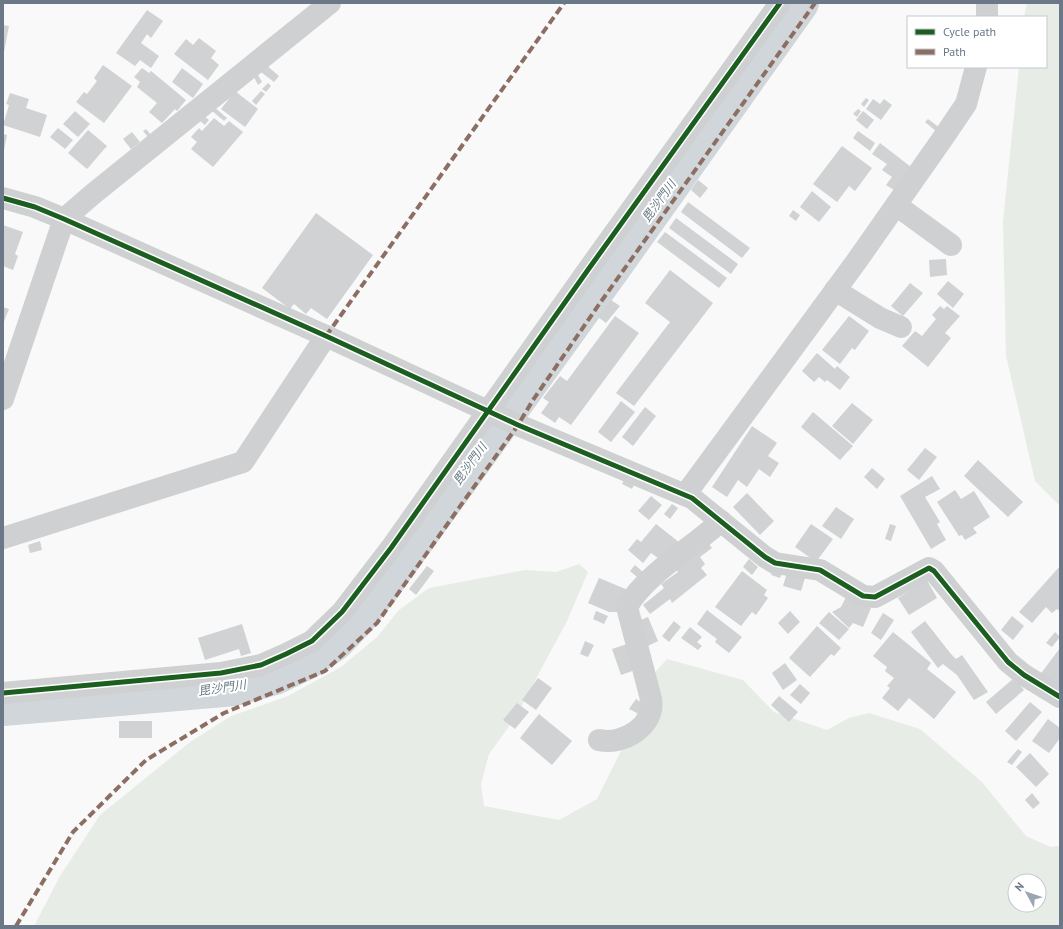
<svg xmlns="http://www.w3.org/2000/svg" width="1063" height="929" font-family="'PT Sans','Noto Sans JP',sans-serif">
  <style>
    .green { fill: #e8ece7; fill-rule: evenodd }
    .lines { fill: none; stroke-linecap: round; stroke-linejoin: round }
    .river { stroke: #d0d6da; stroke-width: 36 }
    .building { fill: #d0d2d3 }
    .minor { stroke: #cfd0d2; stroke-width: 22 }
    .quiet { stroke: #8d6e63; stroke-width: 4; stroke-dasharray: 8 4; stroke-linecap: butt }
    .cycleway-casing { stroke: #fff; stroke-width: 8 }
    .cycleway { stroke: #1b5e20; stroke-width: 5 }
    .labels { text-anchor: middle; stroke-width: 4; stroke-linejoin: round; paint-order: stroke }
    .water-label { font-size: 12px; font-style: italic; fill: #667883; stroke: #fff }
  </style>
  <rect width="100%" height="100%" fill="#f9f9f9"/>
  <!-- green -->
  <g class="green">
    <polygon points="1027,3 1060,3 1060,506 1035,481 1006,356 1003,221 1019,67 1046,67 1046,17 1024,17"/>
    <path d="M579 564 588 572 567 621 515 718 489 754 481 784 484 806 559 820 597 799 634 725 642 687 667 659 743 680 774 712 827 730 849 718 869 713 920 729 982 782 1026 836 1051 847 1060 846V926H34L60 876 100 815 190 742 231 716 288 696 341 667 377 637 399 610 429 588 525 570 556 572ZM1015 881H1039V905H1015Z"/>
  </g>
  <g class="lines">
    <!-- river -->
    <polyline class="river" points="3,708 235,688 275,677 308,661 335,643 358,619 382,588 613,268 801,3"/>
  </g>
  <!-- building -->
  <g class="building">
    <polygon points="147,10 163,21 151,38 147,34 141,43 159,56 151,68 140,60 135,66 116,53"/>
    <polygon points="3,25 9,26 4,52 3,52"/>
    <polygon points="199,38 216,51 211,58 219,65 208,80 174,54 186,39 193,45"/>
    <polygon points="103,65 132,86 104,123 76,102 84,92 87,94 97,81 94,78"/>
    <polygon points="266,65 279,76 274,82 261,72"/>
    <polygon points="142,68 149,73 151,71 186,100 177,111 175,109 162,123 149,112 157,103 137,87 140,82 134,77"/>
    <polygon points="182,68 203,84 193,98 172,82"/>
    <polygon points="258,75 262,82 258,85 254,77"/>
    <polygon points="268,83 271,86 266,92 262,89"/>
    <polygon points="235,91 258,109 245,127 221,109"/>
    <polygon points="261,91 265,94 256,105 252,101"/>
    <polygon points="10,93 29,99 26,108 47,115 40,137 3,125 9,105 6,104"/>
    <polygon points="866,98 869,100 864,107 861,104"/>
    <polygon points="873,99 880,104 884,99 892,105 881,120 866,109"/>
    <polygon points="214,107 227,118 224,121 211,110"/>
    <polygon points="858,109 861,111 857,117 853,114"/>
    <polygon points="75,111 90,124 78,137 63,124"/>
    <polygon points="863,111 874,120 867,129 856,120"/>
    <polygon points="204,116 209,120 205,125 200,121"/>
    <polygon points="214,118 224,126 229,121 243,132 213,167 191,149 197,142 191,137 199,128 202,131"/>
    <polygon points="928,119 940,128 937,132 925,122"/>
    <polygon points="58,128 73,140 65,149 50,137"/>
    <polygon points="146,129 151,135 148,137 143,131"/>
    <polygon points="88,130 107,146 87,169 68,153"/>
    <polygon points="858,131 875,143 870,151 853,138"/>
    <polygon points="132,132 140,142 131,149 123,139"/>
    <polygon points="3,134 7,135 4,150 3,150"/>
    <polygon points="880,143 911,167 894,190 886,185 892,177 882,170 887,164 872,154"/>
    <polygon points="842,146 872,168 855,191 849,186 837,202 813,184"/>
    <polygon points="698,180 708,188 700,198 691,190"/>
    <polygon points="812,191 831,207 819,222 800,207"/>
    <polygon points="688,202 750,248 742,258 681,212"/>
    <polygon points="793,210 800,215 796,221 789,216"/>
    <polygon points="316,213 373,255 327,319 311,308 306,314 294,304 290,309 262,288"/>
    <polygon points="676,218 738,264 731,274 669,228"/>
    <polygon points="3,225 23,232 15,254 18,256 13,270 3,266"/>
    <polygon points="665,232 727,278 719,288 657,242"/>
    <polygon points="946,259 947,275 930,277 929,260"/>
    <polygon points="670,270 713,303 634,406 616,393 670,322 645,303"/>
    <polygon points="948,281 964,294 953,308 937,294"/>
    <polygon points="910,283 923,293 903,316 891,306"/>
    <polygon points="611,300 620,306 606,323 598,317"/>
    <polygon points="940,306 944,309 947,306 960,316 945,333 951,338 928,367 902,346 915,331 922,336 936,319 932,315"/>
    <polygon points="3,307 9,309 3,324"/>
    <polygon points="615,316 639,333 571,425 559,417 555,423 541,413 549,402 543,398 560,376 567,381"/>
    <polygon points="849,316 869,331 855,350 852,348 840,364 822,350"/>
    <polygon points="817,353 835,369 837,366 850,377 840,390 827,380 825,382 819,377 814,382 802,371"/>
    <polygon points="621,401 635,412 611,442 598,432"/>
    <polygon points="852,403 873,420 853,444 832,426"/>
    <polygon points="645,407 656,416 633,446 622,437"/>
    <polygon points="813,412 853,446 840,460 801,427"/>
    <polygon points="752,426 777,443 768,456 779,463 770,477 759,469 747,487 738,480 727,497 712,487"/>
    <polygon points="925,448 937,457 919,480 907,470"/>
    <polygon points="978,460 1023,502 1008,517 964,476"/>
    <polygon points="872,468 885,479 877,489 864,477"/>
    <polygon points="932,476 940,489 925,497 940,522 937,524 946,540 931,549 900,496"/>
    <polygon points="624,480 634,485 632,489 622,484"/>
    <polygon points="955,490 961,499 974,491 990,517 973,528 977,533 965,540 962,535 959,536 937,502"/>
    <polygon points="747,493 774,521 760,535 733,507"/>
    <polygon points="651,496 662,505 649,520 638,511"/>
    <polygon points="672,504 678,508 670,519 664,514"/>
    <polygon points="836,507 854,519 841,539 822,526"/>
    <polygon points="656,524 680,543 658,558 651,553 643,563 628,550 637,539 641,542"/>
    <polygon points="811,524 833,539 816,562 795,547"/>
    <polygon points="890,524 896,526 891,541 885,539"/>
    <polygon points="40,541 42,550 30,553 28,545"/>
    <polygon points="708,543 712,548 700,557 705,564 701,568 707,575 672,603 670,599 650,614 643,605 664,588 661,584 678,572 676,569"/>
    <polygon points="749,559 758,567 752,575 743,567"/>
    <polygon points="635,565 643,572 637,577 630,571"/>
    <polygon points="427,566 434,571 416,595 409,589"/>
    <polygon points="1060,566 1060,611 1057,609 1052,613 1046,607 1032,623 1019,612"/>
    <polygon points="773,570 782,573 780,578 771,575"/>
    <polygon points="742,571 767,590 764,595 768,598 756,615 752,612 741,626 715,607"/>
    <polygon points="787,573 805,578 801,591 783,586"/>
    <polygon points="599,578 628,590 618,612 609,612 588,603"/>
    <polygon points="927,580 937,598 909,615 898,598"/>
    <polygon points="846,597 871,608 863,627 853,623 849,628 832,612 841,607"/>
    <polygon points="707,610 742,637 729,653 715,642 717,639 697,624"/>
    <polygon points="596,611 608,616 604,624 593,619"/>
    <polygon points="790,611 800,622 788,634 778,623"/>
    <polygon points="829,612 849,629 839,640 819,623"/>
    <polygon points="883,613 894,620 881,640 871,633"/>
    <polygon points="1012,616 1024,626 1013,640 1001,630"/>
    <polygon points="648,617 658,641 648,646 638,621"/>
    <polygon points="674,621 681,627 669,642 662,636"/>
    <polygon points="925,621 951,654 956,659 962,655 988,692 974,700 957,675 943,664 938,668 911,632"/>
    <polygon points="242,624 251,653 241,656 239,649 205,660 198,638"/>
    <polygon points="817,626 841,648 834,656 831,654 810,677 789,658"/>
    <polygon points="690,627 702,637 697,642 702,646 698,650 681,638"/>
    <polygon points="893,632 931,663 927,669 956,692 934,719 909,698 898,711 882,698 890,688 887,686 894,678 885,671 887,667 873,656"/>
    <polygon points="1055,632 1060,637 1052,647 1046,643"/>
    <polygon points="585,641 594,645 588,657 580,654"/>
    <polygon points="627,644 635,670 621,675 612,649"/>
    <polygon points="1060,648 1060,687 1039,676"/>
    <polygon points="785,663 797,680 783,690 772,673"/>
    <polygon points="538,678 552,688 536,710 522,700"/>
    <polygon points="1014,678 1024,690 996,714 986,702"/>
    <polygon points="800,684 810,693 801,704 790,695"/>
    <polygon points="779,696 798,712 789,722 771,705"/>
    <polygon points="636,699 645,705 639,714 629,709"/>
    <polygon points="1030,702 1042,712 1016,741 1005,731"/>
    <polygon points="517,703 529,712 515,729 503,720"/>
    <polygon points="539,714 572,741 552,765 520,738"/>
    <polygon points="1048,719 1060,728 1060,738 1049,753 1032,741"/>
    <rect x="119" y="721" width="33" height="17"/>
    <polygon points="1018,749 1022,752 1012,765 1007,762"/>
    <polygon points="1030,753 1049,774 1036,787 1016,767"/>
    <polygon points="1032,793 1040,803 1033,809 1025,800"/>
  </g>
  <g class="lines">
    <!-- minor -->
    <g class="minor">
      <polyline points="987,17 987,3"/>
      <polyline points="3,198 35,207 64,219 326,336 518,425 692,498 765,557 775,563 820,570 863,596 875,597 929,568 934,571 1008,662 1024,675 1060,697"/>
      <polyline points="896,205 951,245"/>
      <polyline points="835,290 880,318 901,327"/>
      <polyline points="3,399 64,219 93,194 330,3"/>
      <polyline points="685,495 856,262 943,138 966,104 976,67"/>
      <polyline points="3,538 243,462 326,336"/>
      <polyline points="3,693 221,673 261,665 286,654 312,641 342,612 391,548 590,267 780,3"/>
      <path d="M599 740C623 746 656 725 651 699L627 607C646 574 693 547 721 521"/>
    </g>
    <!-- quiet -->
    <g class="quiet">
      <polyline points="326,336 564,3"/>
      <polyline points="16,926 73,832 146,760 224,713 325,671 377,623 518,425 533,400 600,303 815,3"/>
    </g>
    <!-- cycleway casing -->
    <g class="cycleway-casing">
      <g id="cycleway">
        <polyline points="3,198 35,207 64,219 326,336 518,425 692,498 765,557 775,563 820,570 863,596 875,597 929,568 934,571 1008,662 1024,675 1060,697"/>
        <polyline points="3,693 221,673 261,665 286,654 312,641 342,612 391,548 590,267 780,3"/>
      </g>
    </g>
    <!-- cycleway -->
    <use href="#cycleway" class="cycleway"/>
  </g>
  <g class="labels">
    <!-- water labels -->
    <g class="water-label">
      <text transform="translate(659 201) rotate(-54)" y="4">毘沙門川</text>
      <text transform="translate(470 464) rotate(-54)" y="4">毘沙門川</text>
      <text transform="translate(222 688) rotate(-8)" y="4">毘沙門川</text>
    </g>
  </g>
  <!-- border -->
  <rect width="1063" height="929" fill="none" stroke="#6a7888" stroke-width="8"/>
  <!-- legend -->
  <rect x="907" y="16" width="140" height="52" fill="#ffffff" stroke="#c3c9cf"/>
  <rect x="915" y="29" width="20" height="6" fill="#1b5e20" stroke="#c3c9cf"/>
  <text x="943" y="36" font-size="12" fill="#6a7888">Cycle path</text>
  <rect x="915" y="49" width="20" height="6" fill="#8d6e63" stroke="#c3c9cf"/>
  <text x="943" y="56" font-size="12" fill="#6a7888">Path</text>
  <!-- north arrow -->
  <g transform="translate(1027 893) rotate(310)"><circle r="19" fill="#ffffff" stroke="#c3c9cf"/>
  <path d="M0-3L7 15L0 10L-7 15Z" fill="#9ca5b0"/>
  <text y="-6" font-size="11" font-weight="bold" text-anchor="middle" fill="#6a7888">N</text>
  </g>
</svg>
